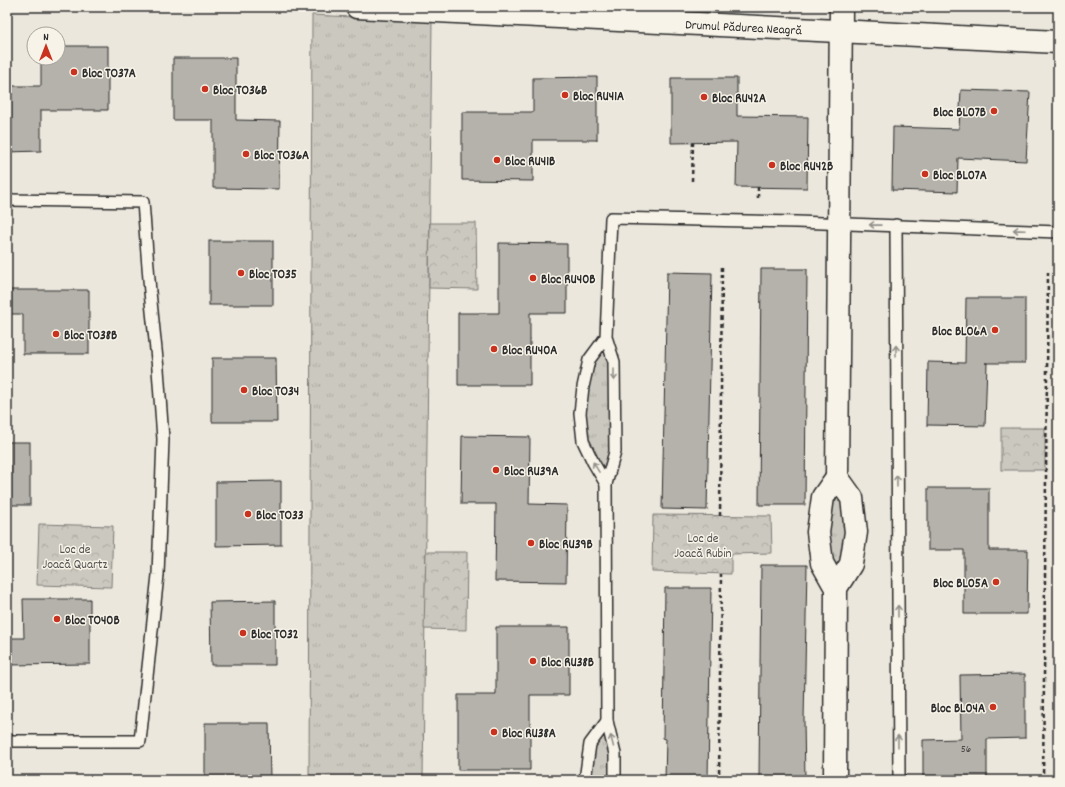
<svg xmlns="http://www.w3.org/2000/svg" width="1065" height="787" font-family="Dekko,sans-serif">
  <style>
    .grass { fill: url(#grass-tufts); stroke: #7b7a75 }
    .park { fill: url(#park-crowns); stroke: #7b7a75 }
    .building { fill: #b5b2ab; stroke: #2b2b2b }
    .lines { fill: none; stroke-linecap: round; stroke-linejoin: round }
    .lane-casing { stroke: #2b2b2b; stroke-width: 14 }
    .street-casing { stroke: #2b2b2b; stroke-width: 25 }
    .path { stroke: #2b2b2b; stroke-width: 2.5; stroke-dasharray: 4 3; stroke-linecap: butt }
    .lane { stroke: #f7f3e8; stroke-width: 11 }
    .street { stroke: #f7f3e8; stroke-width: 22 }
    .oneway { stroke: #918f8a }
    .poi-dot { fill: #c8321e; stroke: #f7f3e8; stroke-width: 1.5 }
    .labels { text-anchor: middle; stroke-width: 3; stroke-linejoin: round; paint-order: stroke }
    .number-label { font-size: 11px; fill: #4e4d4b }
    .street-label { font-size: 13px; fill: #2b2b2b; stroke: #f7f3e8 }
    .poi-label { font-size: 13px; font-weight: bold; fill: #2b2b2b; stroke: #f7f3e8; text-anchor: start }
    .park-label { font-size: 13px; fill: #535250; stroke: #f7f3e8 }
  </style>
  <defs>
    <pattern id="grass-tufts" width="24" height="20" patternUnits="userSpaceOnUse"><rect width="24" height="20" fill="#cbc8bf"/><path d="M3 7l-1-3M5 7V3M7 7l1-3M15 17l-1-3M17 17v-4M19 17l1-3" fill="none" stroke="#aeaca4"/></pattern>
    <pattern id="park-crowns" width="20" height="18" patternUnits="userSpaceOnUse"><rect width="20" height="18" fill="#cbc8bf"/><path d="M2 6a3 3 0 1 1 6 0M12 15a3 3 0 1 1 6 0" fill="none" stroke="#aeaca4"/></pattern>
  </defs>
  <rect width="100%" height="100%" fill="#ebe7dd"/>
  <filter id="ink" filterUnits="userSpaceOnUse"><feTurbulence type="fractalNoise" baseFrequency=".025" numOctaves="2"/><feDisplacementMap in="SourceGraphic" scale="8" xChannelSelector="R" yChannelSelector="G"/><feConvolveMatrix kernelMatrix="1 2 1 2 8 2 1 2 1" color-interpolation-filters="sRGB"/></filter>
  <g filter="url(#ink)">
    <!-- grass -->
    <g class="grass">
      <polygon points="312,15 432,21 423,780 309,780"/>
      <polygon points="606,337 614,362 615,452 606,484 593,462 580,413 589,360"/>
      <polygon points="837,477 852,498 836,588 818,532"/>
      <polygon points="607,721 615,780 585,780 590,744"/>
    </g>
    <!-- park -->
    <g class="park">
      <polygon points="430,223 476,223 477,289 429,288"/>
      <rect x="1001" y="428" width="44" height="42"/>
      <polygon points="653,515 771,516 772,553 731,554 731,574 652,572"/>
      <polygon points="39,524 113,526 111,587 37,585"/>
      <polygon points="426,552 467,552 466,630 424,629"/>
    </g>
    <!-- building -->
    <g class="building">
      <polygon points="58,46 108,46 108,110 41,110 41,151 7,152 7,86 41,86 41,58 58,58"/>
      <polygon points="173,58 236,58 236,120 280,121 279,189 213,188 213,120 173,120"/>
      <polygon points="597,77 597,140 533,140 533,181 462,180 462,112 533,112 533,78"/>
      <polygon points="671,78 737,78 737,116 808,117 807,188 736,187 737,142 671,143"/>
      <polygon points="961,90 1030,92 1026,161 958,158 957,192 892,190 893,127 959,129"/>
      <rect x="209" y="241" width="64" height="64"/>
      <polygon points="499,243 567,244 567,313 530,313 530,385 458,385 458,313 499,313"/>
      <polygon points="761,269 807,269 805,505 759,505"/>
      <polygon points="667,272 712,273 707,510 662,509"/>
      <polygon points="7,290 89,290 89,354 23,354 23,314 7,314"/>
      <polygon points="966,298 1025,298 1025,363 985,363 987,363 985,426 927,425 928,362 965,363"/>
      <polygon points="212,358 276,358 277,422 212,422"/>
      <polygon points="462,436 530,437 529,504 567,505 566,582 495,581 496,504 461,504"/>
      <rect x="7" y="442" width="23" height="63"/>
      <polygon points="281,481 281,545 216,546 216,482"/>
      <polygon points="928,488 989,488 989,550 1028,550 1027,614 964,614 964,550 928,550"/>
      <polygon points="761,565 807,565 804,721 805,780 759,780"/>
      <polygon points="665,588 711,588 708,780 665,780 666,739 663,738"/>
      <polygon points="23,599 90,599 90,664 7,665 7,638 24,638"/>
      <polygon points="275,601 275,665 211,665 210,602"/>
      <polygon points="496,627 569,627 569,695 530,695 530,770 458,770 458,695 496,695"/>
      <polygon points="1025,674 1025,738 987,739 987,780 923,780 923,740 961,739 960,675"/>
      <polygon points="205,723 269,723 270,780 205,780"/>
    </g>
    <g class="lines">
      <!-- lane casing -->
      <g class="lane-casing">
        <g id="lane">
          <polyline points="7,200 143,202 150,292 158,369 163,439 158,575 140,741 7,741"/>
          <polyline points="896,225 899,780"/>
          <polyline points="606,337 589,360 583,387 580,413 583,441 593,462 606,484 615,452 614,362 606,337 611,218 797,222 1058,232"/>
          <polyline points="606,484 607,721"/>
          <polyline points="585,780 590,744 607,721 615,754 615,780"/>
        </g>
      </g>
      <!-- street casing -->
      <g class="street-casing">
        <g id="street">
          <path id="s1" d="M357 7 1058 42"/>
          <polyline points="837,477 841,7"/>
          <polyline points="835,780 836,588 822,563 818,532 823,497 837,477 852,498 856,532 851,564 836,588"/>
        </g>
      </g>
      <!-- path -->
      <g class="path">
        <polyline points="692,181 693,143"/>
        <polyline points="758,187 758,201"/>
        <polyline points="720,516 722,264"/>
        <polyline points="719,780 721,574"/>
        <polyline points="1043,780 1048,272"/>
      </g>
      <!-- lane -->
      <use href="#lane" class="lane"/>
      <!-- street -->
      <use href="#street" class="street"/>
    </g>
    <!-- one-way arrows -->
    <defs><path id="oneway-shaft" d="M-6 0H5M1.5-3L5.5 0L1.5 3" fill="none" stroke-width="1.6" stroke-linecap="round" stroke-linejoin="round"/></defs>
    <g class="oneway">
      <use href="#oneway-shaft" transform="translate(875 225) rotate(-179)"/>
      <use href="#oneway-shaft" transform="translate(1019 230) rotate(-178)"/>
      <use href="#oneway-shaft" transform="translate(896 351) rotate(-90)"/>
      <use href="#oneway-shaft" transform="translate(614 375) rotate(90)"/>
      <use href="#oneway-shaft" transform="translate(596 467) rotate(-120)"/>
      <use href="#oneway-shaft" transform="translate(897 481) rotate(-90)"/>
      <use href="#oneway-shaft" transform="translate(898 611) rotate(-90)"/>
      <use href="#oneway-shaft" transform="translate(612 741) rotate(-104)"/>
      <use href="#oneway-shaft" transform="translate(898 741) rotate(-90)"/>
    </g>
  </g>
  <!-- markers -->
  <g class="poi-dot">
    <circle cx="74" cy="72" r="4"/>
    <circle cx="205" cy="89" r="4"/>
    <circle cx="565" cy="95" r="4"/>
    <circle cx="704" cy="97" r="4"/>
    <circle cx="994" cy="111" r="4"/>
    <circle cx="246" cy="154" r="4"/>
    <circle cx="497" cy="160" r="4"/>
    <circle cx="772" cy="165" r="4"/>
    <circle cx="925" cy="174" r="4"/>
    <circle cx="241" cy="273" r="4"/>
    <circle cx="533" cy="278" r="4"/>
    <circle cx="995" cy="330" r="4"/>
    <circle cx="56" cy="334" r="4"/>
    <circle cx="494" cy="349" r="4"/>
    <circle cx="244" cy="390" r="4"/>
    <circle cx="496" cy="470" r="4"/>
    <circle cx="248" cy="514" r="4"/>
    <circle cx="531" cy="543" r="4"/>
    <circle cx="996" cy="582" r="4"/>
    <circle cx="57" cy="619" r="4"/>
    <circle cx="243" cy="633" r="4"/>
    <circle cx="533" cy="661" r="4"/>
    <circle cx="993" cy="707" r="4"/>
    <circle cx="494" cy="732" r="4"/>
  </g>
  <g class="labels">
    <!-- number labels -->
    <g class="number-label">
      <text x="966" y="752">56</text>
    </g>
    <!-- street labels -->
    <g class="street-label">
      <text dy="5" stroke="none"><textPath href="#s1" startOffset="387">Drumul Pădurea Neagră</textPath></text>
    </g>
    <!-- poi labels -->
    <g class="poi-label">
      <text x="82" y="77">Bloc TO37A</text>
      <text x="213" y="94">Bloc TO36B</text>
      <text x="573" y="100">Bloc RU41A</text>
      <text x="712" y="102">Bloc RU42A</text>
      <text x="986" y="116" text-anchor="end">Bloc BL07B</text>
      <text x="254" y="159">Bloc TO36A</text>
      <text x="505" y="165">Bloc RU41B</text>
      <text x="780" y="170">Bloc RU42B</text>
      <text x="933" y="179">Bloc BL07A</text>
      <text x="249" y="278">Bloc TO35</text>
      <text x="541" y="283">Bloc RU40B</text>
      <text x="987" y="335" text-anchor="end">Bloc BL06A</text>
      <text x="64" y="339">Bloc TO38B</text>
      <text x="502" y="354">Bloc RU40A</text>
      <text x="252" y="395">Bloc TO34</text>
      <text x="504" y="475">Bloc RU39A</text>
      <text x="256" y="519">Bloc TO33</text>
      <text x="539" y="548">Bloc RU39B</text>
      <text x="988" y="587" text-anchor="end">Bloc BL05A</text>
      <text x="65" y="624">Bloc TO40B</text>
      <text x="251" y="638">Bloc TO32</text>
      <text x="541" y="666">Bloc RU38B</text>
      <text x="985" y="712" text-anchor="end">Bloc BL04A</text>
      <text x="502" y="737">Bloc RU38A</text>
    </g>
    <!-- park labels -->
    <g class="park-label">
      <text x="703" y="542">Loc de<tspan x="703" dy="15">Joacă Rubin</tspan></text>
      <text x="75" y="553">Loc de<tspan x="75" dy="15">Joacă Quartz</tspan></text>
    </g>
  </g>
  <!-- margin -->
  <rect width="1065" height="787" fill="none" stroke="#f7f3e8" stroke-width="24"/>
  <rect x="12" y="12" width="1041" height="763" fill="none" stroke="#2b2b2b" stroke-width="1.5" filter="url(#ink)"/>
  <!-- north arrow -->
  <g transform="translate(46 46)"><circle r="19" fill="#f7f3e8" stroke="#a5a39c"/>
  <path d="M0-3L7 15L0 10L-7 15Z" fill="#c8321e"/>
  <text y="-6" font-size="11" font-weight="bold" text-anchor="middle" fill="#2b2b2b">N</text>
  </g>
</svg>
